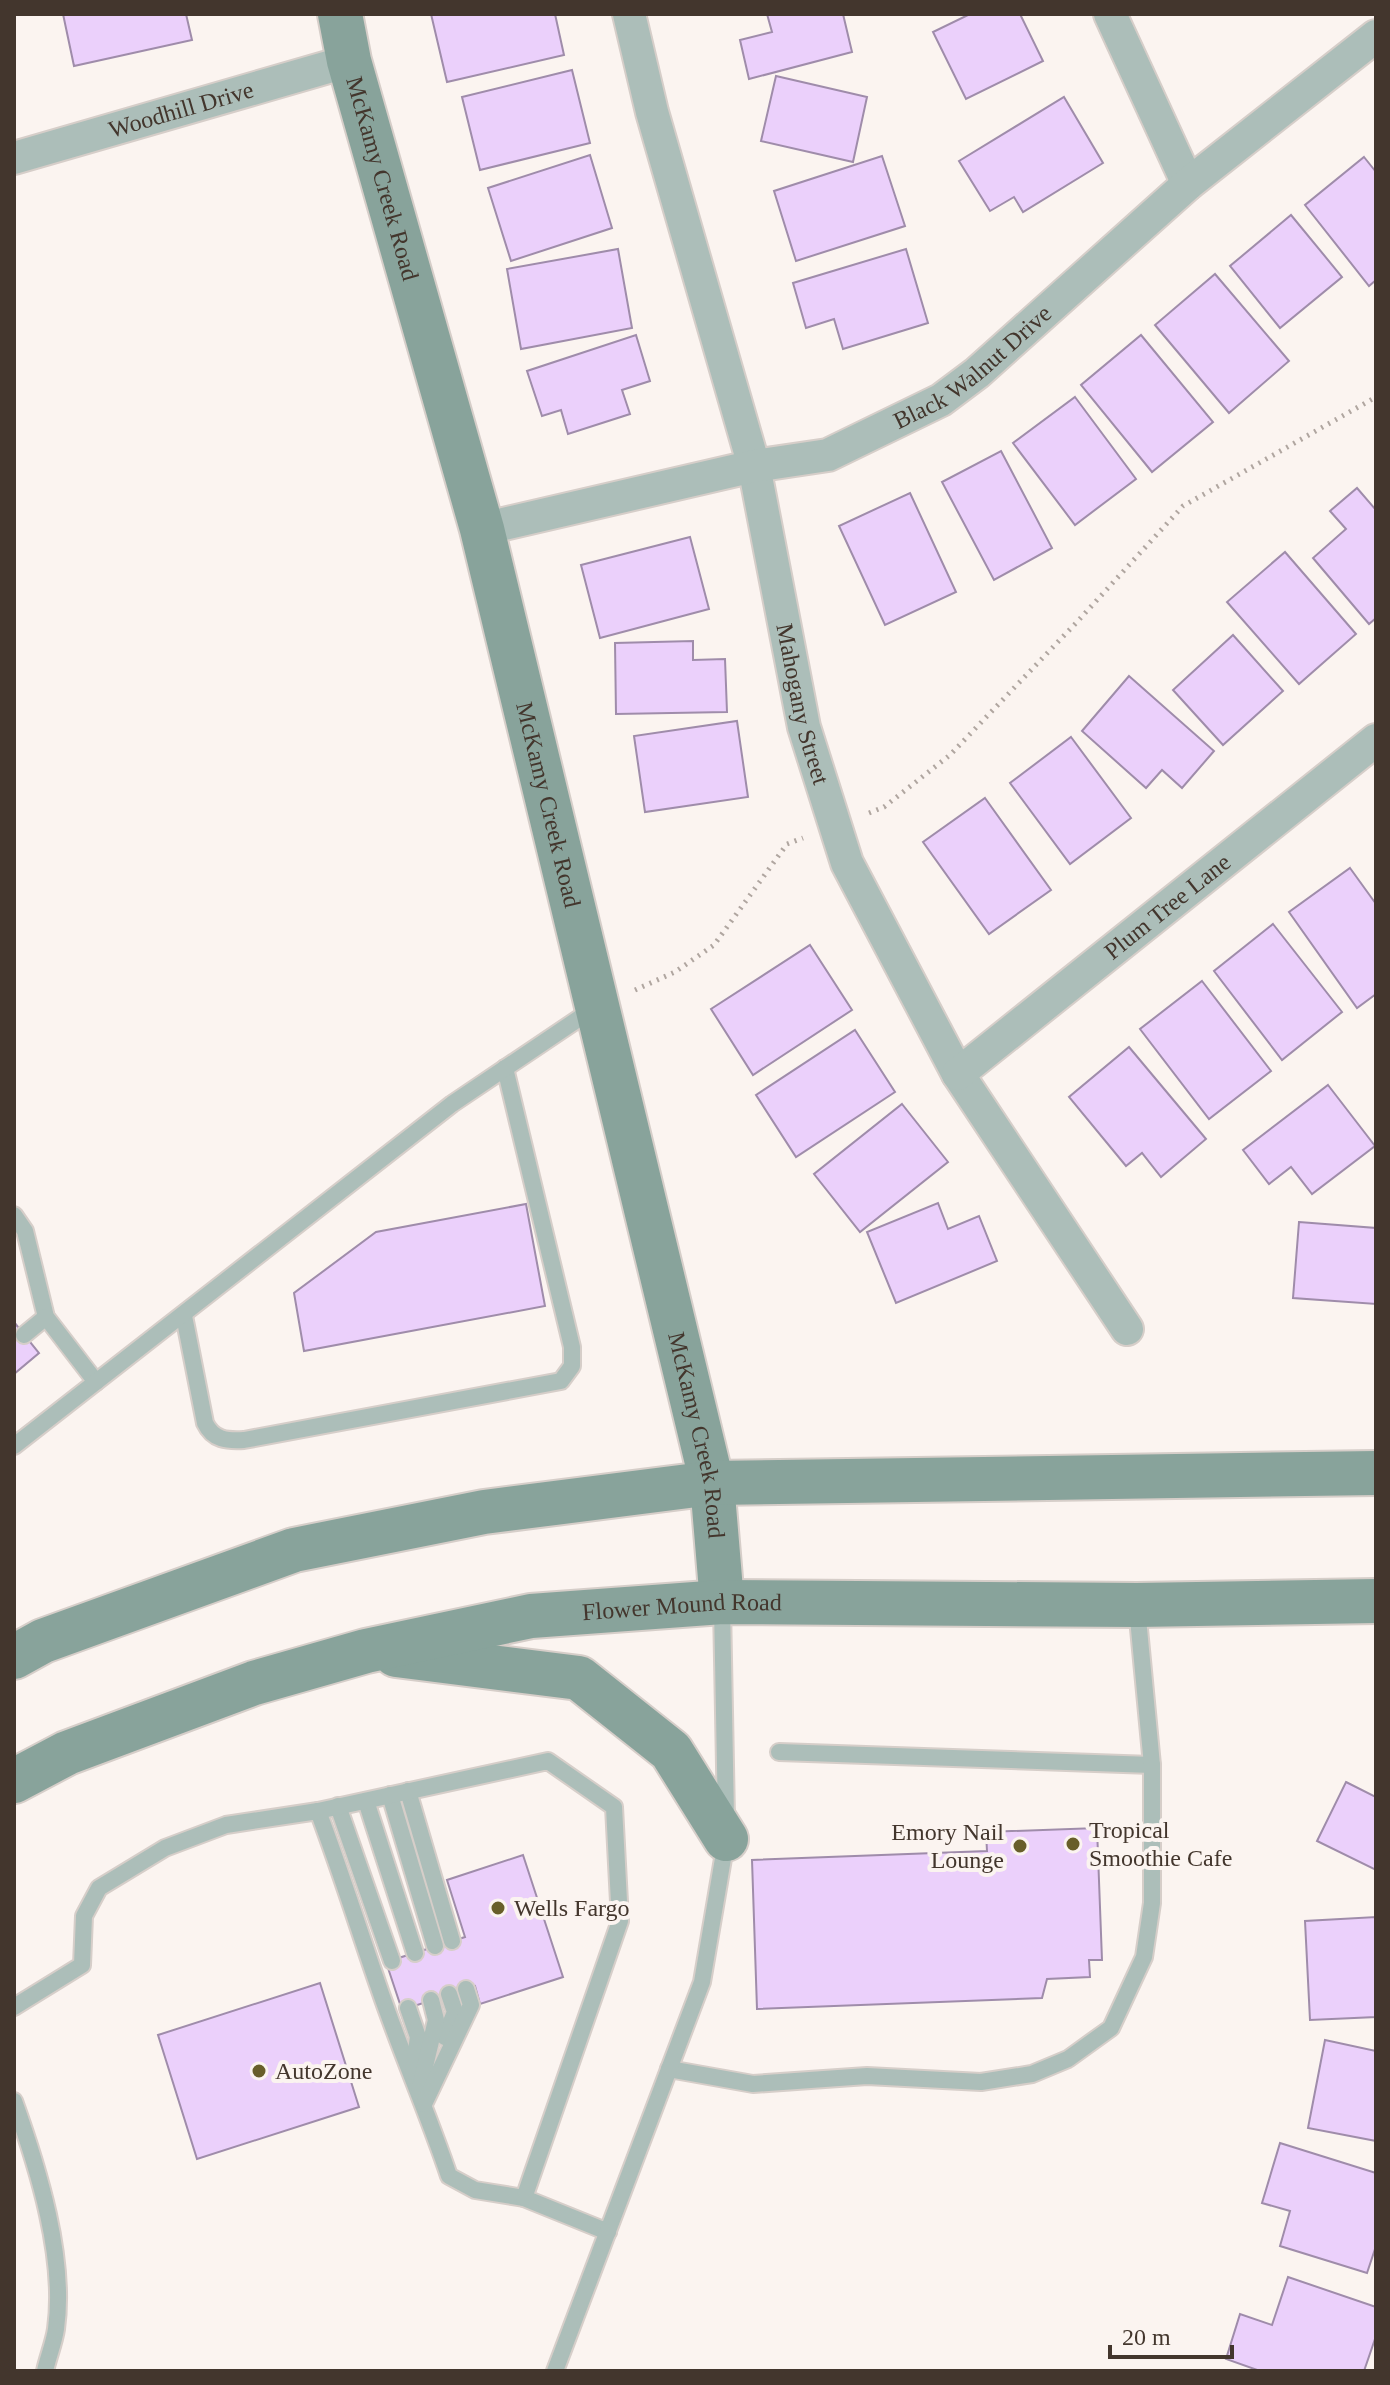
<svg xmlns="http://www.w3.org/2000/svg" width="1390" height="2385" font-family="Georgia,serif">
  <style>
    .building { fill: #ebd0fb; stroke: #9f8caa; stroke-width: 2 }
    .lines { fill: none; stroke-linecap: round; stroke-linejoin: round }
    .lane-casing { stroke: #d6cec9; stroke-width: 20 }
    .street-casing { stroke: #d6cec9; stroke-width: 36 }
    .secondary-casing { stroke: #d6cec9; stroke-width: 48 }
    .path { stroke: #b0a6a0; stroke-width: 5; stroke-dasharray: 2 6; stroke-linecap: butt }
    .lane { stroke: #acbeb9; stroke-width: 16 }
    .street { stroke: #acbeb9; stroke-width: 32 }
    .secondary { stroke: #88a39b; stroke-width: 44 }
    .poi-dot { fill: #685e2a; stroke: #fbf4f0; stroke-width: 3 }
    .labels { text-anchor: middle; stroke-width: 8; stroke-linejoin: round; paint-order: stroke }
    .street-label { font-size: 24px; fill: #43362d; stroke: #fbf4f0 }
    .poi-label { font-size: 24px; fill: #43362d; stroke: #fbf4f0; text-anchor: start }
  </style>
  <rect width="100%" height="100%" fill="#fbf4f0"/>
  <!-- building -->
  <g class="building">
    <polygon points="63,14 186,14 192,40 74,66"/>
    <polygon points="431,14 555,14 564,55 447,82"/>
    <polygon points="767,14 843,14 852,52 749,79 740,40 772,32"/>
    <polygon points="970,14 1020,14 1043,61 966,99 933,32"/>
    <polygon points="572,70 590,143 480,170 462,97"/>
    <polygon points="776,76 867,97 853,162 761,141"/>
    <polygon points="1064,97 1103,163 1023,212 1014,197 990,211 959,161"/>
    <polygon points="590,155 612,228 511,261 488,188"/>
    <polygon points="882,156 905,226 796,261 774,191"/>
    <polygon points="1364,157 1376,172 1376,280 1369,286 1305,205"/>
    <polygon points="1291,215 1342,277 1280,328 1230,266"/>
    <polygon points="618,249 632,328 521,349 507,269"/>
    <polygon points="906,249 928,323 843,349 834,319 806,328 793,283"/>
    <polygon points="1215,274 1289,361 1229,413 1155,325"/>
    <polygon points="636,335 650,381 622,390 630,414 568,434 561,410 542,416 527,371"/>
    <polygon points="1141,335 1213,422 1152,472 1081,385"/>
    <polygon points="1075,397 1136,479 1075,525 1013,443"/>
    <polygon points="1001,451 1052,548 994,580 942,482"/>
    <polygon points="1357,488 1376,510 1376,618 1369,624 1313,558 1346,529 1330,511"/>
    <polygon points="910,493 956,592 885,625 839,526"/>
    <polygon points="690,537 709,609 600,638 581,565"/>
    <polygon points="1285,552 1356,634 1299,684 1227,602"/>
    <polygon points="1233,635 1283,691 1223,745 1173,690"/>
    <polygon points="693,641 693,660 725,659 727,712 616,714 615,643"/>
    <polygon points="1129,676 1214,751 1182,788 1162,770 1146,788 1082,731"/>
    <polygon points="737,721 748,797 645,812 634,736"/>
    <polygon points="1071,737 1131,818 1070,864 1010,783"/>
    <polygon points="985,798 1051,890 989,934 923,842"/>
    <polygon points="1350,868 1376,904 1376,994 1357,1008 1289,912"/>
    <polygon points="1273,924 1342,1012 1282,1060 1214,971"/>
    <polygon points="810,945 852,1010 753,1075 711,1009"/>
    <polygon points="1202,981 1271,1071 1209,1119 1140,1029"/>
    <polygon points="855,1030 895,1092 796,1157 756,1095"/>
    <polygon points="1129,1047 1206,1139 1161,1177 1142,1153 1126,1166 1069,1097"/>
    <polygon points="1328,1085 1375,1146 1312,1194 1291,1167 1269,1184 1243,1150"/>
    <polygon points="902,1104 948,1162 860,1232 814,1174"/>
    <polygon points="938,1203 948,1229 979,1216 997,1261 896,1303 867,1232"/>
    <polygon points="526,1204 545,1306 304,1351 294,1293 376,1232"/>
    <polygon points="1299,1222 1376,1228 1376,1304 1293,1298"/>
    <polygon points="14,1322 39,1353 14,1374"/>
    <polygon points="1346,1782 1376,1797 1376,1870 1317,1841"/>
    <polygon points="1097,1828 1102,1960 1089,1960 1090,1977 1047,1979 1042,1998 757,2009 752,1860 987,1851 986,1832"/>
    <polygon points="523,1855 563,1977 480,2004 475,1986 402,2010 386,1962 465,1937 447,1880"/>
    <polygon points="1376,1917 1376,2017 1310,2020 1305,1921"/>
    <polygon points="320,1983 359,2107 197,2159 158,2035"/>
    <polygon points="1325,2040 1376,2051 1376,2141 1308,2128"/>
    <polygon points="1280,2143 1376,2173 1376,2246 1367,2273 1280,2246 1290,2211 1262,2203"/>
    <polygon points="1288,2277 1376,2307 1376,2336 1364,2371 1260,2371 1226,2359 1240,2314 1272,2325"/>
  </g>
  <g class="lines">
    <!-- lane casing -->
    <g class="lane-casing">
      <g id="lane">
        <polyline points="14,1215 25,1231 46,1317 96,1382"/>
        <path d="M184 1316 205 1423C213 1440 227 1441 244 1440L561 1381 572 1366V1347L505 1068"/>
        <polyline points="24,1335 46,1317"/>
        <polyline points="14,1446 452,1104 596,1007"/>
        <polyline points="722,1606 726,1818"/>
        <polyline points="779,1752 1152,1765"/>
        <polyline points="408,1791 452,1941"/>
        <polyline points="390,1795 435,1946"/>
        <polyline points="366,1801 415,1953"/>
        <polyline points="338,1806 392,1961"/>
        <path d="M318 1811C340 1869 358 1927 378 1985 400 2050 427 2111 449 2176L475 2190 524 2198"/>
        <polyline points="14,2007 82,1965 84,1916 99,1888 165,1848 226,1825 318,1811 548,1761 614,1807 620,1921 524,2198 608,2232"/>
        <polyline points="408,2008 418,2037 413,2072"/>
        <polyline points="445,2037 455,2012 449,1994"/>
        <polyline points="669,2069 753,2084 867,2076 981,2082 1032,2074 1068,2059 1111,2028 1144,1957 1152,1903 1152,1765 1137,1608"/>
        <polyline points="419,2092 436,2020 431,2000"/>
        <path d="M14 2101C38 2168 66 2258 56 2329 54 2343 48 2357 45 2371"/>
        <polyline points="424,2104 471,2005 466,1989"/>
        <polyline points="555,2371 702,1982 726,1841"/>
      </g>
    </g>
    <!-- street casing -->
    <g class="street-casing">
      <g id="street">
        <path id="s1" d="M629 14 652 112 754 466 804 727 847 863 958 1074 1127 1329"/>
        <polyline points="1110,14 1188,184"/>
        <path id="s2" d="M14 158 349 61"/>
        <path id="s3" d="M482 529 754 466 828 455 941 400 977 373 1188 184 1376 36"/>
        <path id="s4" d="M958 1074 1376 740"/>
      </g>
    </g>
    <!-- secondary casing -->
    <g class="secondary-casing">
      <g id="secondary">
        <path id="s5" d="M340 14 349 61 482 529 712 1483 722 1602"/>
        <polyline points="396,1655 579,1678 671,1751 726,1839"/>
        <polyline points="14,1657 43,1641 294,1550 484,1512 712,1483 1376,1473"/>
        <path id="s6" d="M14 1781 67 1753 254 1683 366 1651 531 1616 722 1602 1137 1605 1376 1601"/>
      </g>
    </g>
    <!-- path -->
    <g class="path">
      <polyline points="869,813 884,807 950,755 1076,623 1183,506 1376,397"/>
      <polyline points="635,990 675,972 714,945 787,844 803,838"/>
    </g>
    <!-- lane -->
    <use href="#lane" class="lane"/>
    <!-- street -->
    <use href="#street" class="street"/>
    <!-- secondary -->
    <use href="#secondary" class="secondary"/>
  </g>
  <!-- markers -->
  <g class="poi-dot">
    <circle cx="1073" cy="1844" r="8"/>
    <circle cx="1020" cy="1846" r="8"/>
    <circle cx="498" cy="1908" r="8"/>
    <circle cx="259" cy="2071" r="8"/>
  </g>
  <g class="labels">
    <!-- street labels -->
    <g class="street-label">
      <text dy="8" stroke="none"><textPath href="#s2" startOffset="174">Woodhill Drive</textPath></text>
      <text dy="8" stroke="none"><textPath href="#s5" startOffset="170">McKamy Creek Road</textPath></text>
      <text dy="8" stroke="none"><textPath href="#s3" startOffset="524">Black Walnut Drive</textPath></text>
      <text dy="8" stroke="none"><textPath href="#s1" startOffset="712">Mahogany Street</textPath></text>
      <text dy="8" stroke="none"><textPath href="#s5" startOffset="818">McKamy Creek Road</textPath></text>
      <text dy="8" stroke="none"><textPath href="#s4" startOffset="268">Plum Tree Lane</textPath></text>
      <text dy="8" stroke="none"><textPath href="#s5" startOffset="1466">McKamy Creek Road</textPath></text>
      <text dy="8" stroke="none"><textPath href="#s6" startOffset="696">Flower Mound Road</textPath></text>
    </g>
    <!-- poi labels -->
    <g class="poi-label">
      <text x="1089" y="1838">Tropical<tspan x="1089" dy="28">Smoothie Cafe</tspan></text>
      <text x="1004" y="1840" text-anchor="end">Emory Nail<tspan x="1004" dy="28">Lounge</tspan></text>
      <text x="514" y="1916">Wells Fargo</text>
      <text x="275" y="2079">AutoZone</text>
    </g>
  </g>
  <!-- border -->
  <rect width="1390" height="2385" fill="none" stroke="#43362d" stroke-width="32"/>
  <!-- scale -->
  <path d="M1110 2345v12h122v-12" fill="none" stroke="#43362d" stroke-width="4"/>
  <text x="1122" y="2345" font-size="24" fill="#43362d" stroke="#fbf4f0" stroke-width="6" paint-order="stroke">20 m</text>
</svg>
